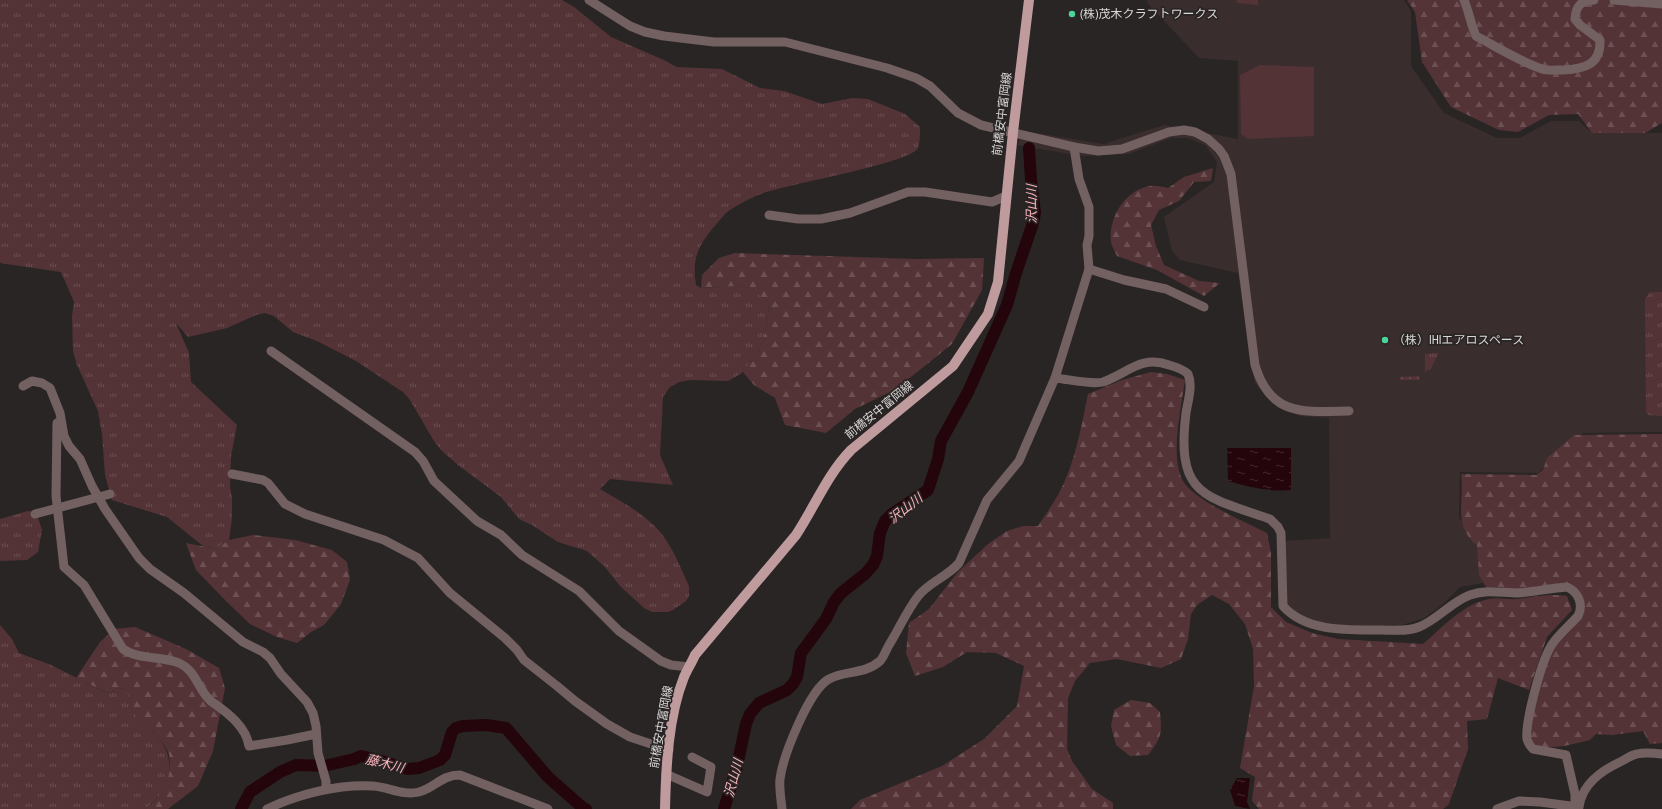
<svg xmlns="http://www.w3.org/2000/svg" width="1662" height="809" font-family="'Archivo Narrow','Noto Sans JP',sans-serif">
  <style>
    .built { fill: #392d2e }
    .grass { fill: url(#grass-tufts) }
    .forest { fill: url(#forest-firs) }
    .garden { fill: url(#garden-dots) }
    .pitch { fill: #543337 }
    .water { fill: url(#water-ripples) }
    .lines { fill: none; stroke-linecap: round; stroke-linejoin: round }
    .river { stroke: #24050b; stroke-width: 12 }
    .minor { stroke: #736162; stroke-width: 9 }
    .major { stroke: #c09b9e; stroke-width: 10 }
    .minor-bridge { stroke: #736162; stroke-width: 9 }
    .poi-dot { fill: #4cd49b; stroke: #2a2525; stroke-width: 1.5 }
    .labels { text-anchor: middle; stroke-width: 3.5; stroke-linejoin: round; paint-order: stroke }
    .poi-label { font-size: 12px; fill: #dad7d7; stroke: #2a2525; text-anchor: start }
    .street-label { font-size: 12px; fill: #dad7d7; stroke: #2a2525 }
    .water-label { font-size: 13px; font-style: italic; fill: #fdb6bd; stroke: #2a2525 }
  </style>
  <defs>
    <pattern id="grass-tufts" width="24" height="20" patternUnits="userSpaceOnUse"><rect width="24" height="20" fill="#543337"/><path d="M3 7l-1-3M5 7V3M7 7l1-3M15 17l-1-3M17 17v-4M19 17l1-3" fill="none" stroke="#6c5053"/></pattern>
    <pattern id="forest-firs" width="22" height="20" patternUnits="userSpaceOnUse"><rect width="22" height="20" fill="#543337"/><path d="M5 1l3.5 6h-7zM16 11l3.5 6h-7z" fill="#6c5053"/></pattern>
    <pattern id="garden-dots" width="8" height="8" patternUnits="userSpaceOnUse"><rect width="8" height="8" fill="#543337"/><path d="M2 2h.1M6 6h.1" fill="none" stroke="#6c5053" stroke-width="1.8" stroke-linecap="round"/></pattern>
    <pattern id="water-ripples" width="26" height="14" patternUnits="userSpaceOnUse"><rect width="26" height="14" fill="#24050b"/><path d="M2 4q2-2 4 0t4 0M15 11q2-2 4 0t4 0" fill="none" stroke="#43292e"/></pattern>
  </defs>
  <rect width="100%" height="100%" fill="#2a2525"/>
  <!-- built -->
  <polygon class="built" points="1147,0 1404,0 1411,11 1411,66 1444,113 1497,138 1520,138 1551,121 1579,121 1592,133 1662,133 1662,432 1583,433 1538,473 1460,472 1459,518 1481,544 1494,581 1460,587 1442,605 1424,618 1396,627 1337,628 1289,611 1284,601 1284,541 1330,538 1329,418 1300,416 1278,408 1255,383 1238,273 1180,260 1172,251 1164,217 1214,182 1217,162 1205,145 1188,138 1171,138 1129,154 1082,156 1017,145 1024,131 1103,144 1164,125 1238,139 1238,61 1199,58 1148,4"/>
  <!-- grass -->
  <g class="grass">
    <path d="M0 0H562L574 7 611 37 666 61 676 67 722 69 760 88 784 91 822 104 852 98 868 99 905 114 920 127C920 133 920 143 918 148 909 164 785 184 761 194 752 197 733 207 726 213 721 218 717 224 712 229 697 248 692 260 696 285L701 288 738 286 750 288 769 302C768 326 763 355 742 371V373L728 381 690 380 679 382 670 387 663 397 660 455 673 485 610 479 600 489C617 499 634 508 649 521 669 537 679 564 689 586V596L686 601 673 610 668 612H652L644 608 620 586 605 567 587 551 558 542 532 525 519 519 501 497 458 465 441 450 434 441 410 400 403 392 356 361 317 341 293 332 274 316 265 313 256 315 227 328 188 337 176 323 189 353 191 382 237 425 231 456 230 487 232 498V518L229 540 216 549 203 546 167 517 112 500 105 475 102 434 98 411 77 365 73 351 72 316 74 302 61 272 0 263Z"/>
    <polygon points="1650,292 1662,292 1662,416 1648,415 1646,412 1645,299"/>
    <polygon points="1439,353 1430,370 1427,370 1425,373 1425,354"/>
    <polygon points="28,511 36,512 42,530 38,552 27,560 0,561 0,519"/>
    <path d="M0 625 12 639 19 653 51 665 105 692 110 693 117 688 125 689C130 696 129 706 133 712 140 721 148 726 155 734 171 750 174 772 163 791 159 797 153 802 148 807L145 809H0Z"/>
  </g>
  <!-- forest -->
  <g class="forest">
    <polygon points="1407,0 1662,0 1662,123 1645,133 1592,133 1578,114 1549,115 1518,132 1499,130 1451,107 1422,62 1415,12"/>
    <path d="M1213 168 1211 181 1194 182 1179 201 1159 210 1151 225 1156 246 1164 265 1199 281 1220 283 1204 296 1157 270 1117 256C1115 252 1112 246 1111 242 1108 218 1125 190 1150 186 1155 185 1163 187 1168 188L1184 177Z"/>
    <path d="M735 253 915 259 984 258 982 290 952 344 896 389 855 409 826 433 785 425 775 398 754 385 742 371C763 355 768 326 769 302L750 288 738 286 701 288 702 275 719 258Z"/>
    <path d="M1151 372 1167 374 1185 380C1181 409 1171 450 1181 477 1189 499 1246 522 1267 533L1271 553V607L1286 622 1312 633 1338 639 1423 644C1443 627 1463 604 1489 599 1498 597 1508 600 1517 599 1534 597 1550 593 1567 596L1572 610 1547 637 1529 690 1498 678 1487 719 1467 721 1468 749 1449 804 1443 809H1259L1252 801 1255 777 1240 768 1254 686 1253 649 1245 624 1229 604 1212 595 1197 605 1191 614 1188 639 1181 659 1161 668 1117 659 1090 663 1075 681 1068 698 1067 749 1072 761 1092 789 1113 803V809H851L860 800 942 766 984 739 1017 706 1024 666 996 653 967 652 943 667 915 676 906 653 909 623 929 609 958 572 988 544 1007 531 1023 526H1038C1045 516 1052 505 1058 495 1075 464 1081 428 1088 394L1122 380Z"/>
    <path d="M1662 434V743L1650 744 1643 731 1612 735 1596 734 1590 740 1564 746 1543 748 1532 743C1527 724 1543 663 1555 646 1562 635 1573 626 1582 617L1575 588 1517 590 1499 587H1486L1479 575 1477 545C1452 526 1465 501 1461 474L1536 475 1543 470 1547 458 1574 435Z"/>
    <polygon points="253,535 295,540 332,550 347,562 350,580 341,604 324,625 311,632 297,643 277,637 250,624 226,601 196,570 186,543 216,549 229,540"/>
    <path d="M135 627 186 649 219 668 225 688 213 751 198 786 168 809H145C163 798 173 776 169 755 168 749 160 739 155 734 148 726 140 721 133 712 129 706 130 696 125 689L117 688 110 693 106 692 76 678 100 642 114 629Z"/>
    <path d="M1131 700 1150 703 1160 712C1162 733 1162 737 1148 755L1130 756 1116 745 1111 726 1114 710Z"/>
  </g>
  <!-- garden -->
  <polygon class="garden" points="1419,376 1419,380 1400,380 1400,377"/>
  <!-- pitch -->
  <g class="pitch">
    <polygon points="1237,0 1258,0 1258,5 1237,3"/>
    <polygon points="1260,65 1314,67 1314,136 1248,139 1241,134 1240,75"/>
  </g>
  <!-- water -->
  <g class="water">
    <path d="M1227 448H1291V490C1270 492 1248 487 1228 481Z"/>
    <polygon points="1237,778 1250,778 1247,802 1250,809 1235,806 1230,790"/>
  </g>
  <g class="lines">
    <!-- river -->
    <g class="river">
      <polyline points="241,809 250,792 280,772 296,765 324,766 354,759 361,756 375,759 408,769 419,768 440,760 445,755 452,732 456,728 463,726 486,725 506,728 548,777 582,807 586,809"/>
      <polyline points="724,809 736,771 746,724 750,714 759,703 787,690 793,684 797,677 801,653 826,619 834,602 841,593 865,574 873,565 877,556 880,533 885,521 892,514 928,490 938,459 941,441 968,392 1007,305 1016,273 1033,223 1035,213 1031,180 1029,148"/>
    </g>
    <!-- minor -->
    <g class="minor">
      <path d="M589 0 630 26 645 32 664 36 714 42H785L887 68 916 78 930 86 958 113 981 125 1074 147 1098 151 1111 150 1122 149 1169 132 1184 130 1195 132 1208 139 1219 149 1224 156 1231 174 1255 365C1270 417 1305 412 1349 411"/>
      <path d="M1464 0C1469 12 1471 25 1476 36 1497 47 1519 61 1542 69 1548 71 1557 70 1563 70 1584 69 1601 65 1600 40L1580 25 1575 19C1576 6 1580 1 1594 0"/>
      <polyline points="1614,0 1662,4"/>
      <polyline points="769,215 798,219 821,219 850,213 908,192 925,192 992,202 1006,196"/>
      <polyline points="1089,269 1124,280 1166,289 1204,307"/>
      <polyline points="271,351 415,452 423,461 434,481 477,521 501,535 522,555 579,591 619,631 661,661 671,665 689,667"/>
      <path d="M1055 378C1067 379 1092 385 1103 382 1128 373 1141 355 1169 365 1176 367 1183 369 1188 374 1193 386 1188 400 1186 413 1176 495 1203 496 1270 519L1278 527 1281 533 1283 606C1306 632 1347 630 1380 630 1392 630 1407 632 1419 627 1437 620 1451 602 1470 595 1487 589 1502 593 1518 593 1533 592 1551 588 1567 587 1578 592 1584 604 1578 616 1570 625 1560 633 1553 643 1542 657 1525 722 1527 739 1528 743 1530 746 1533 749L1566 755 1575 794V807"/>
      <polyline points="23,386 32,381 42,383 50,388 60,413 64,436 69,446 80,459 92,486 105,509 139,558 150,569 184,593 243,642 263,652 270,658 281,674 307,702 313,713 316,726 318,753 326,781 326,789"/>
      <path d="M57 423 56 496 64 567 84 585 123 649C139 660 161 656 179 663 195 670 197 686 208 698 210 701 212 702 215 704 229 714 246 727 249 746L287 740 316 734"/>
      <polyline points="232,474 263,480 268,483 285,504 305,514 384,540 418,558 450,593 505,638 517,650 524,660 557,686 575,701 607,724 630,737 669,750"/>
      <polyline points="666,774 707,792 711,767 692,757"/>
      <path d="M1579 807C1582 784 1601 771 1620 762 1626 759 1631 755 1637 754 1645 752 1654 753 1662 754"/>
      <path d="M267 809C298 794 339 784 373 786 389 787 403 796 419 792 435 788 441 775 460 775L548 809"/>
      <path d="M782 809C781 799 779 788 780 779 783 756 809 690 829 679 845 670 864 675 880 661 884 657 886 650 889 645 899 629 907 610 919 595 930 582 948 576 959 563L987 500 1019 461 1055 378 1089 269 1087 245 1089 236V207L1079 179 1074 147"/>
      <polyline points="1497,809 1519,801 1540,802 1578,807"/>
    </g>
    <!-- major -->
    <path class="major" d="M665 809C666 767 668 717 684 677 687 670 692 662 695 655L796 535C815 506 827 475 851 450L953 366 988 314 998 282 1013 132 1029 0"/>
    <!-- minor-bridge -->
    <polyline class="minor-bridge" points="35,514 110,494"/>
  </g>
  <!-- markers -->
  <g class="poi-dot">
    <circle cx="1072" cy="14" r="4"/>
    <circle cx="1385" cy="340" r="4"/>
  </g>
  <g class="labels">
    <!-- poi labels -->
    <g class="poi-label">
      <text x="1080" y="18">(株)茂木クラフトワークス</text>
      <text x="1393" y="344">（株）IHIエアロスペース</text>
    </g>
    <!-- street labels -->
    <g class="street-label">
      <text transform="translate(1002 114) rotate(-83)" y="4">前橋安中富岡線</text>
      <text transform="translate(879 410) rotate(-39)" y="4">前橋安中富岡線</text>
      <text transform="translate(661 727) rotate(-80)" y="4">前橋安中富岡線</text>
    </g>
    <!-- water labels -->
    <g class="water-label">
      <text transform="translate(1031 204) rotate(-90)" y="5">沢山川</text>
      <text transform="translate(905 508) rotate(-38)" y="5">沢山川</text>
      <text transform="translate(385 763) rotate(14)" y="5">藤木川</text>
      <text transform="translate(733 778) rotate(-75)" y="5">沢山川</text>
    </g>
  </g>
</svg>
